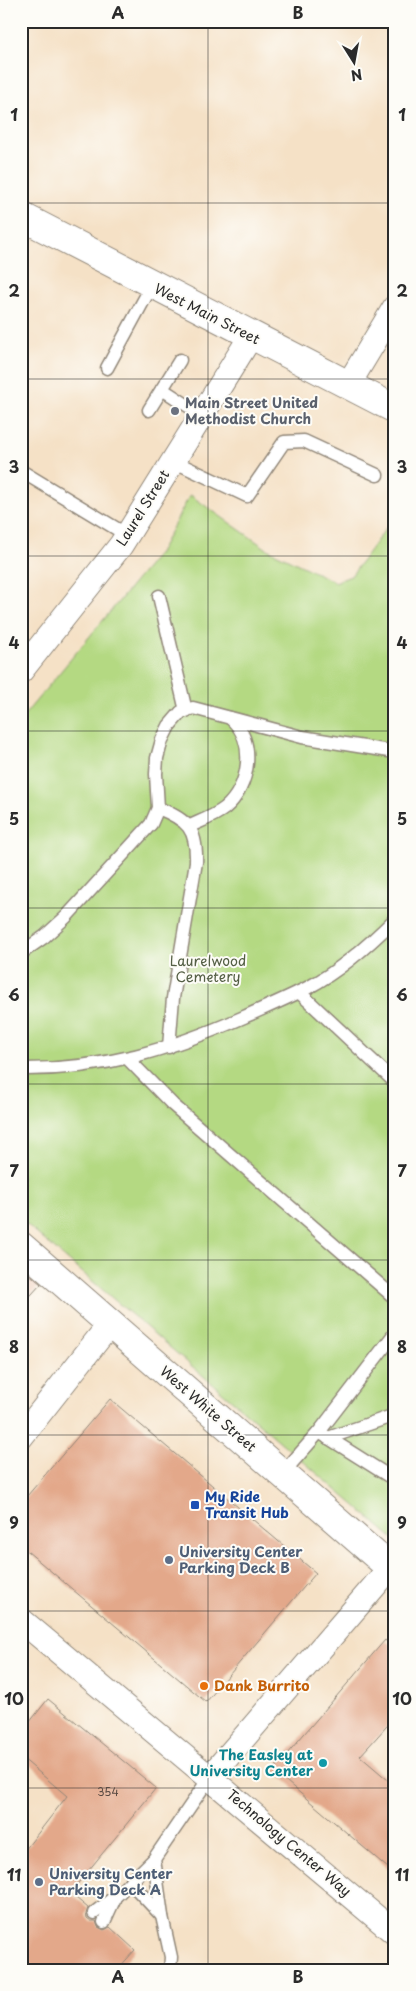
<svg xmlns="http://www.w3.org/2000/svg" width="416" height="1991" font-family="'Playpen Sans',sans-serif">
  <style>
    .green { fill: #b4d982; stroke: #708256 }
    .building { fill: #e3a88a }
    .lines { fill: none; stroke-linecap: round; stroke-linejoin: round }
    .service-casing { stroke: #908678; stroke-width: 15 }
    .minor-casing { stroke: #908678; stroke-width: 26 }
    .tertiary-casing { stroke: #908678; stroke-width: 30 }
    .service { stroke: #fff; stroke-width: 12 }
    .minor { stroke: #fff; stroke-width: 24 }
    .tertiary { stroke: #fff; stroke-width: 28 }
    .grid { fill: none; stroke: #2b2b2b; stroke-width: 1; stroke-opacity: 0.55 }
    .worship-dot { fill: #6b7280; stroke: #fdfcf7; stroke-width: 2 }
    .transit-dot { fill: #1a4fb4; stroke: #fdfcf7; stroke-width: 2 }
    .service-dot { fill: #5c6f8a; stroke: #fdfcf7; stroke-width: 2 }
    .food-dot { fill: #e8710a; stroke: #fdfcf7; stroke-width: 2 }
    .culture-dot { fill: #0f9aa8; stroke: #fdfcf7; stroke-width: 2 }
    .labels { text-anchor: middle; stroke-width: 4; stroke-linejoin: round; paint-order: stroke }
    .number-label { font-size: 11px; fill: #594a43 }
    .street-label { font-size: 14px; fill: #2b2b2b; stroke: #fdfcf7 }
    .worship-label { font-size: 14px; font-weight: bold; fill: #5b616d; stroke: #fdfcf7; text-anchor: start }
    .park-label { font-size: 14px; fill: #545f45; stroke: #fdfcf7 }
    .transit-label { font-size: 14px; font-weight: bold; fill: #164399; stroke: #fdfcf7; text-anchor: start }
    .service-label { font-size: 14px; font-weight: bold; fill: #4e5e75; stroke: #fdfcf7; text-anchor: start }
    .food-label { font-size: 14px; font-weight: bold; fill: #c56008; stroke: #fdfcf7; text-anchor: start }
    .culture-label { font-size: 14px; font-weight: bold; fill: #0d838f; stroke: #fdfcf7; text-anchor: end }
    .neatline { fill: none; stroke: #2b2b2b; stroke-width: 2 }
    .grid-label { font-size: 16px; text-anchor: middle; font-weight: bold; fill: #2b2b2b }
  </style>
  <rect width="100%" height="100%" fill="#fdfcf7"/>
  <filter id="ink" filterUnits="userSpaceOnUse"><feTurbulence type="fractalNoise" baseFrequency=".02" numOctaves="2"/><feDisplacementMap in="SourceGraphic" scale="10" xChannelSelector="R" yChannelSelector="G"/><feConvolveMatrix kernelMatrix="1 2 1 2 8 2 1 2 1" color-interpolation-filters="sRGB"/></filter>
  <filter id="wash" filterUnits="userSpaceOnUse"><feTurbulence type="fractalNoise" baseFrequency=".0096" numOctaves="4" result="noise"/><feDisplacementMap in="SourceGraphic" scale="20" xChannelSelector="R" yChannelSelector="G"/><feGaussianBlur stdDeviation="1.12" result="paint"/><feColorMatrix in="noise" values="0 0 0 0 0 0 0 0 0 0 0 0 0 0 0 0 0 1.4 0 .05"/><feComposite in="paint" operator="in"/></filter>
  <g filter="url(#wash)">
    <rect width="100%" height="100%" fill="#f5e1c6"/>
    <!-- green -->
    <polygon class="green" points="190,495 267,549 335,582 351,576 395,516 395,1540 21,1220 21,719 159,553"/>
    <g id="blocks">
      <!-- building -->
      <g class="building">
        <polygon points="21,1267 41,1284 21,1306"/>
        <polygon points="110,1399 316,1573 206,1702 21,1546 21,1503"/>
        <polygon points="385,1640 395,1648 395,1717 360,1756 395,1786 395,1874 273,1770"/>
        <polygon points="48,1699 156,1788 70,1893 88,1908 86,1914 87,1918 91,1921 96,1921 98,1927 104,1930 110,1927 135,1950 117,1970 21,1970 21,1855 67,1796 21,1757 21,1733"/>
      </g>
    </g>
  </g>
  <g filter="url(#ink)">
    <use href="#blocks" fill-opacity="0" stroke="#908678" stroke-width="1"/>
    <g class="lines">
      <!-- service casing -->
      <g class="service-casing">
        <g id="service">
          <polyline points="107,368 152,285"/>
          <polyline points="162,389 180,360"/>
          <polyline points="149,410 162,389 202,415"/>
          <polyline points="173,461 247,496 284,442 304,441 377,475"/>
          <polyline points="21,471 127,535"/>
          <polyline points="159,596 186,711"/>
          <path d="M158 808C188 820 197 829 196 862L173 998 169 1047"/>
          <path d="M190 826C201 821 215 816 225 808 250 787 257 740 230 718"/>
          <polyline points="21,953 44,937 66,917 151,824 158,808 156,774 157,758 162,740 169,726 181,712 193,708 302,737 395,752"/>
          <polyline points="299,992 395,1082"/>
          <polyline points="128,1059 173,1105 395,1298"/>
          <path d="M21 1069C104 1070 169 1050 244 1017 266 1007 288 998 309 987 341 970 369 945 395 919"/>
          <polyline points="319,1432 395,1480"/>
          <polyline points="328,1438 395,1415"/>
          <polyline points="282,1474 319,1432 395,1333"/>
          <polyline points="154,1859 162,1916 171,1957 170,1970"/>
          <polyline points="130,1882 162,1916"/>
          <polyline points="94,1913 115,1897 154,1859 210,1777"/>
          <polyline points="104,1922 114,1900"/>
        </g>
      </g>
      <!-- minor casing -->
      <g class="minor-casing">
        <g id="minor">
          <polyline points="348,385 395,307"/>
          <polyline points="21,671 121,545 251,336"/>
          <polyline points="21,1437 110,1324"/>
          <polyline points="21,1620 395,1933"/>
          <polyline points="210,1777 390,1568"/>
        </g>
      </g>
      <!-- tertiary casing -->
      <g class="tertiary-casing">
        <g id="tertiary">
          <polyline points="21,216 395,409"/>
          <polyline points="21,1246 395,1572"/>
        </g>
      </g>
      <!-- service -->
      <use href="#service" class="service"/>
      <!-- minor -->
      <use href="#minor" class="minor"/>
      <!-- tertiary -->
      <use href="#tertiary" class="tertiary"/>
    </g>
  </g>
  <!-- grid -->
  <path class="grid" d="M208 21V1970M21 203H395M21 379H395M21 556H395M21 731H395M21 908H395M21 1084H395M21 1260H395M21 1435H395M21 1611H395M21 1788H395"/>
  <!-- markers -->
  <circle class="worship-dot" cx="175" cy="411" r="5"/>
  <rect class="transit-dot" x="190" y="1500" width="10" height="10" rx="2.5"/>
  <g class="service-dot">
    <circle cx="169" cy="1560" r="5"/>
    <circle cx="39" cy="1882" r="5"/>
  </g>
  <circle class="food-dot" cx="204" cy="1686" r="5"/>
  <circle class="culture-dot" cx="323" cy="1763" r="5"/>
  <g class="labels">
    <!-- number labels -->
    <g class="number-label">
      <text x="108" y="1796">354</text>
    </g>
    <!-- street labels -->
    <g class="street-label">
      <text transform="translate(207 314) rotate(27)" y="5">West Main Street</text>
      <text transform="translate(143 508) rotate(-58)" y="5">Laurel Street</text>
      <text transform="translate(208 1409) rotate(41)" y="5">West White Street</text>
      <text transform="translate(289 1843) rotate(40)" y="5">Technology Center Way</text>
    </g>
    <!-- worship labels -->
    <g class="worship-label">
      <text x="185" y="408">Main Street United<tspan x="185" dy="16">Methodist Church</tspan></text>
    </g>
    <!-- park labels -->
    <g class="park-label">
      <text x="208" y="966">Laurelwood<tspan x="208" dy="16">Cemetery</tspan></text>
    </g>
    <!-- transit labels -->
    <g class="transit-label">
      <text x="205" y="1502">My Ride<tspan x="205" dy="16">Transit Hub</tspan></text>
    </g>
    <!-- service labels -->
    <g class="service-label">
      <text x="179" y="1557">University Center<tspan x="179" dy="16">Parking Deck B</tspan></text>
      <text x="49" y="1879">University Center<tspan x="49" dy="16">Parking Deck A</tspan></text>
    </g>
    <!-- food labels -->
    <g class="food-label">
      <text x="214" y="1691">Dank Burrito</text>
    </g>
    <!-- culture labels -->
    <g class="culture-label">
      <text x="313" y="1760">The Easley at<tspan x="313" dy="16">University Center</tspan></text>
    </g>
  </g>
  <!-- margin -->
  <rect width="416" height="1991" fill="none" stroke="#fdfcf7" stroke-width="55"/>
  <!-- north arrow -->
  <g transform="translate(354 62) rotate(169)" stroke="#fdfcf7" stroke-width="4" paint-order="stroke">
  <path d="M0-4L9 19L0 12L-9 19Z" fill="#2b2b2b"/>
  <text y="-8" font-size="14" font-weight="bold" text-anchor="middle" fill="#2b2b2b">N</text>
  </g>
  <rect x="28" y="28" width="360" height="1936" class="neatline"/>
  <g class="grid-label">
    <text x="118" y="19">A</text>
    <text x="298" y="19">B</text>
    <text x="14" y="121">1</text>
    <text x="402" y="121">1</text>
    <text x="14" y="297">2</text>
    <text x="402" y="297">2</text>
    <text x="14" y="473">3</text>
    <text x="402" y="473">3</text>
    <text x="14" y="649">4</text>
    <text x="402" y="649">4</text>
    <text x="14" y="825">5</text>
    <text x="402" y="825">5</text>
    <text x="14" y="1001">6</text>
    <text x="402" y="1001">6</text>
    <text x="14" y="1177">7</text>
    <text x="402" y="1177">7</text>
    <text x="14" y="1353">8</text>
    <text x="402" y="1353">8</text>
    <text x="14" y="1529">9</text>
    <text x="402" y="1529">9</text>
    <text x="14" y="1705">10</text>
    <text x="402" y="1705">10</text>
    <text x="14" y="1881">11</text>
    <text x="402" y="1881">11</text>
    <text x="118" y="1983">A</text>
    <text x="298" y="1983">B</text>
  </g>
</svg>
